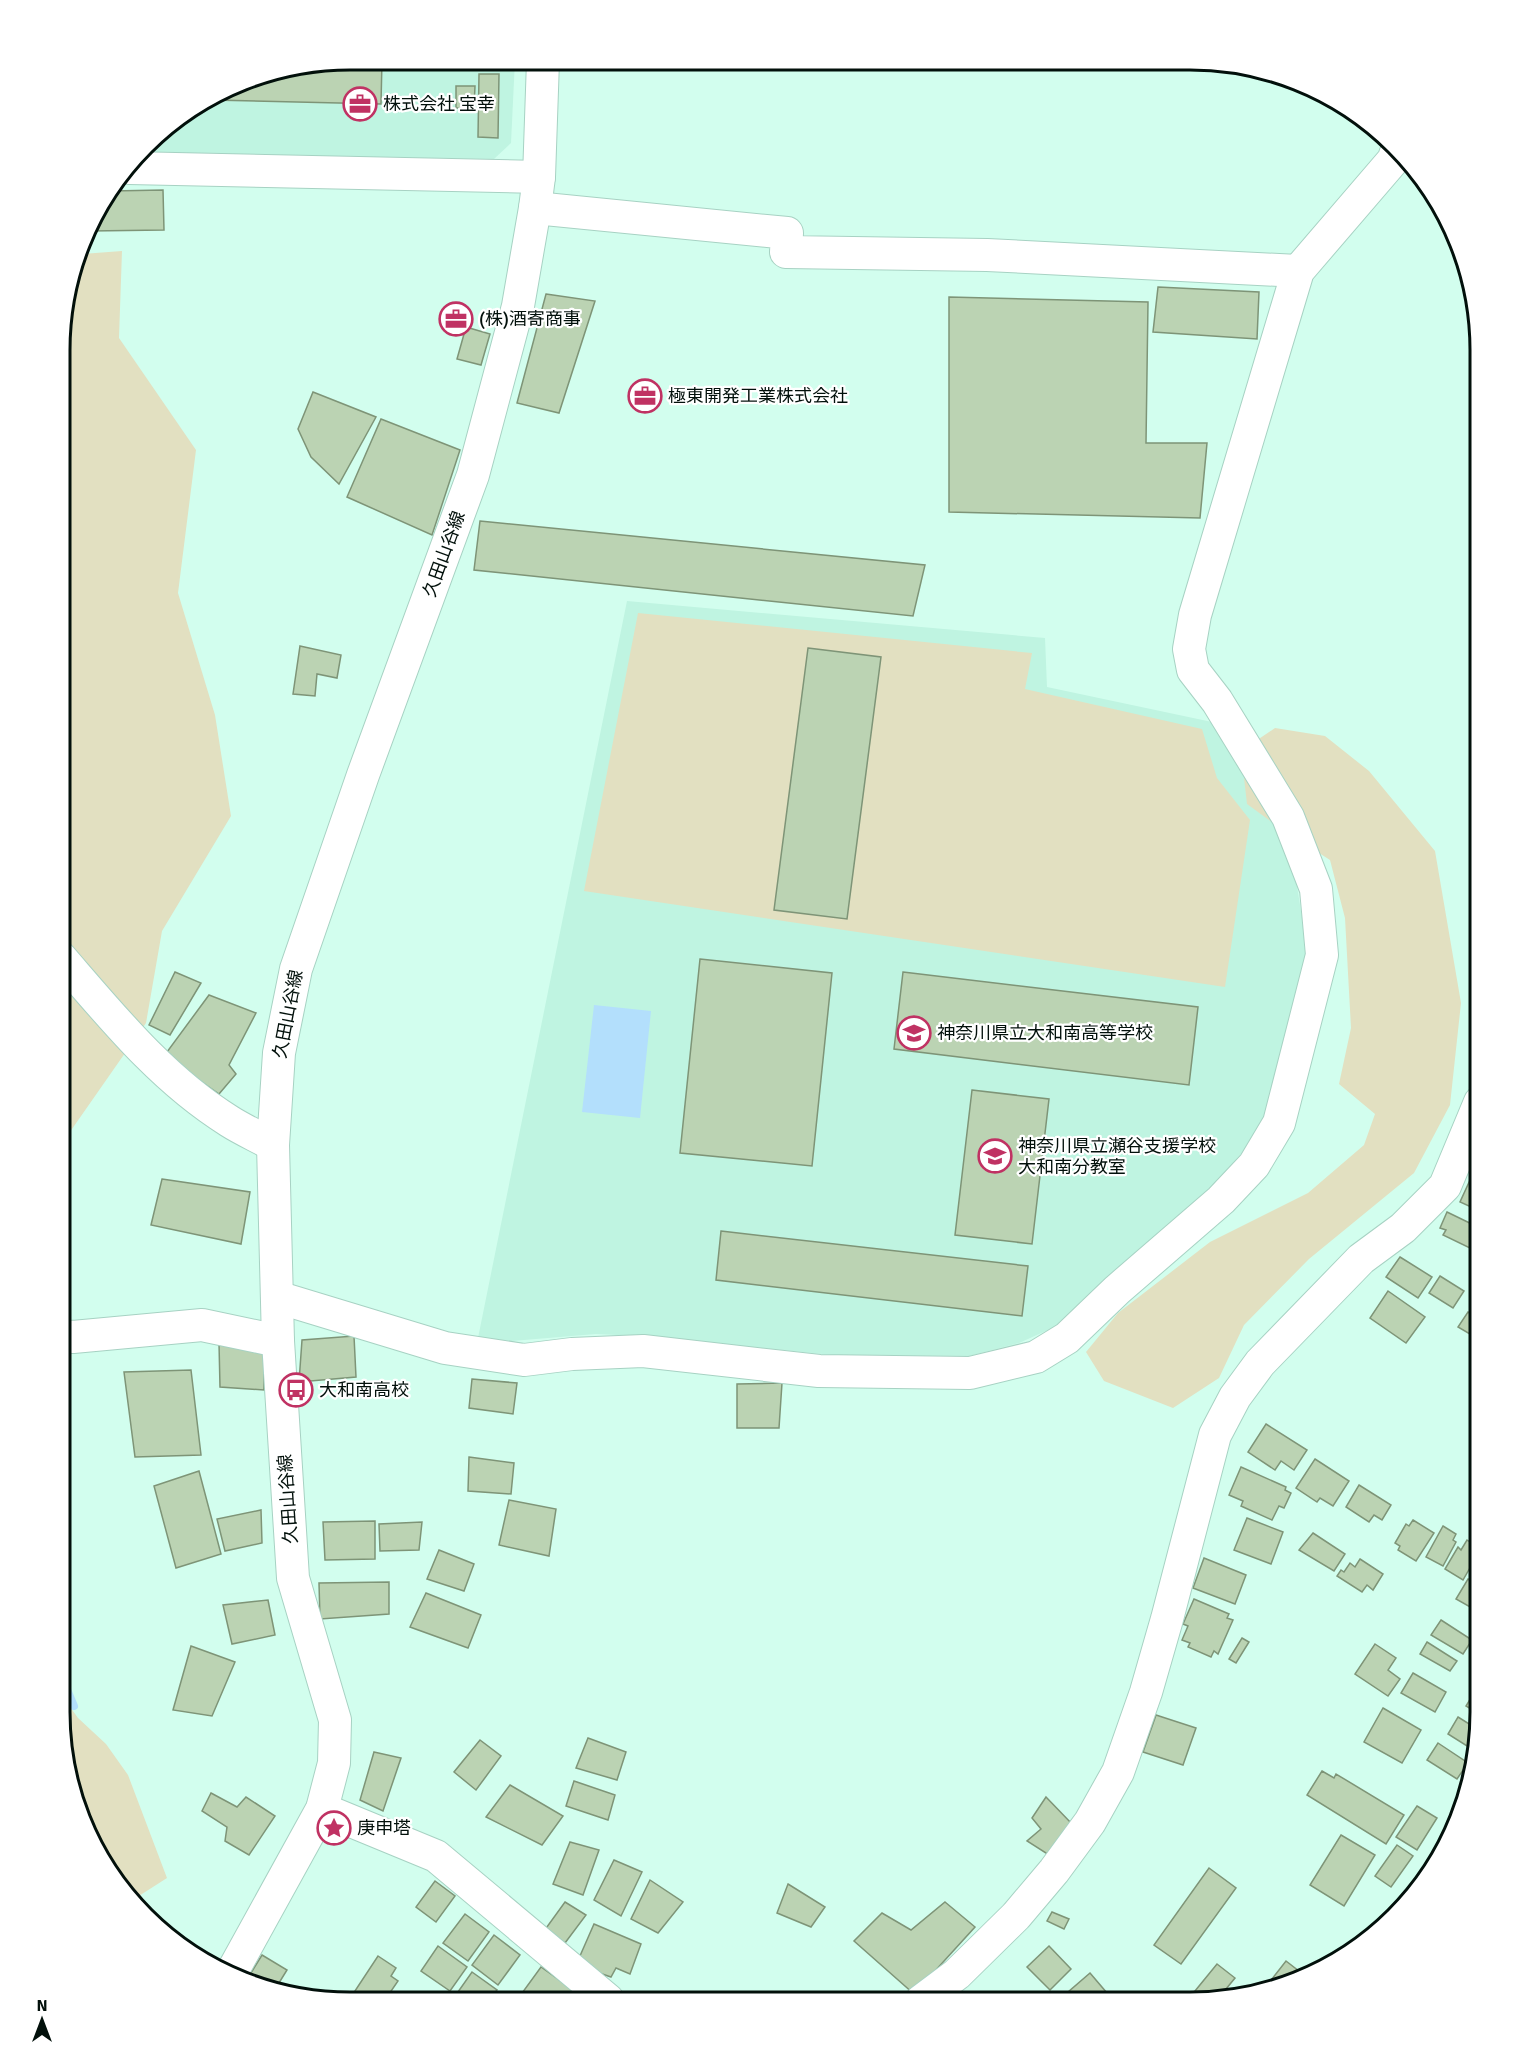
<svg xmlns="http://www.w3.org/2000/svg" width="1540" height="2062" font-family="Signika,'Noto Sans JP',sans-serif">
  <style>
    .built { fill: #bff4e1 }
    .green { fill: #e2e0c1 }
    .water { fill: #b3dffc }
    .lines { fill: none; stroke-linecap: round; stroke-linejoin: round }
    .stream { stroke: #b3dffc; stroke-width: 8 }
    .building { fill: #bbd3b3; stroke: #7e9477; stroke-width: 1.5 }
    .minor-casing { stroke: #a7d2c3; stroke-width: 34 }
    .minor { stroke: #fff; stroke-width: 32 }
    .labels { text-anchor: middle; stroke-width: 4.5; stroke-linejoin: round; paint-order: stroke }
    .poi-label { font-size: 18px; fill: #02100b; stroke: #fff; text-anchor: start }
    .street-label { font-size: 18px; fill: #02100b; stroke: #fff }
    .rim { fill: none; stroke: #02100b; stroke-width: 3 }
  </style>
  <rect width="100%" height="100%" fill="#d2feee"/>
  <!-- built -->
  <g class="built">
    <polygon points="350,60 515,60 511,143 494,159 141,154 159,132 257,76"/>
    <polygon points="627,601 1045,638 1047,687 1212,722 1281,837 1296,880 1308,955 1268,1110 1256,1136 1205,1196 1057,1326 1019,1343 969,1356 833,1355 639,1336 596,1334 512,1341 478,1338"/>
  </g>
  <!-- green -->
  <g class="green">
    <polygon points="122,251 119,338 196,450 178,593 215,715 231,816 162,931 146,1023 65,1139 63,1292 61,1292 63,312 82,254"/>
    <polygon points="638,613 1032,653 1025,689 1202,729 1217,778 1250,820 1225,987 584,891"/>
    <polygon points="1275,728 1325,736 1369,771 1435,851 1461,1003 1450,1105 1414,1173 1309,1259 1244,1325 1219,1378 1173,1408 1104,1381 1086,1352 1118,1313 1210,1242 1308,1193 1364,1145 1375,1114 1339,1084 1351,1028 1345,918 1330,860 1277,826 1247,804 1241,751"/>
    <polygon points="60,1693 78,1718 106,1744 128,1775 167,1878 131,1901 90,1840 60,1712"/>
  </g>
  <!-- water -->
  <polygon class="water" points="594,1005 651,1011 640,1118 582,1112"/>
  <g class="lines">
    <!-- stream -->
    <polyline class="stream" points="60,1673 74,1706"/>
  </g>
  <!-- building -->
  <g class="building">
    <polygon points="350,60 382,60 381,104 214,100 257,76"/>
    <polygon points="479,74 499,74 498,138 478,137"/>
    <polygon points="456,86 475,86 474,108 456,108"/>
    <polygon points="163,190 164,230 90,231 99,205 111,191"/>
    <polygon points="1158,287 1259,292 1257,339 1153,332"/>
    <polygon points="546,294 595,301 559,413 517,403"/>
    <polygon points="949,297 1148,302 1146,443 1207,443 1200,518 949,512"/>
    <polygon points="466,327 490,334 481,365 457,359"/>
    <polygon points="313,392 376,417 339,484 311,457 298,429"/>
    <polygon points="381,419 460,450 432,535 347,497"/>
    <polygon points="480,521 925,565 913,616 474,570"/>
    <polygon points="300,646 341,655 337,678 317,674 315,696 293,694"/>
    <polygon points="808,648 881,657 847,919 774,910"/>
    <polygon points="700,959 832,973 812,1166 680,1153"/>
    <polygon points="175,972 201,983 170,1035 149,1025"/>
    <polygon points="903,972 1198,1007 1189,1085 894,1049"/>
    <polygon points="209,995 256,1013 229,1065 236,1074 219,1094 164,1056"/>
    <polygon points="972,1090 1049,1099 1032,1244 955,1235"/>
    <polygon points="1471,1178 1480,1182 1480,1211 1460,1202"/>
    <polygon points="162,1179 250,1192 241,1244 151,1225"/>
    <polygon points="1447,1212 1480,1228 1480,1233 1472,1249 1443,1235 1446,1230 1440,1228"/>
    <polygon points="721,1231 1028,1266 1022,1316 716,1280"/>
    <polygon points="1400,1257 1432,1277 1418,1298 1386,1277"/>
    <polygon points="1440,1276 1464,1291 1453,1308 1429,1293"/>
    <polygon points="1388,1291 1425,1317 1406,1343 1370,1318"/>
    <polygon points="1468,1312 1480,1319 1480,1340 1458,1327"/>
    <polygon points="354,1336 356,1377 299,1382 302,1340"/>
    <polygon points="219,1343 264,1354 264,1390 220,1387"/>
    <polygon points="191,1370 201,1455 135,1457 124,1372"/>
    <polygon points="472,1379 517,1383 513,1414 469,1408"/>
    <polygon points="782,1383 779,1428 737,1428 737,1384"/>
    <polygon points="1266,1424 1307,1450 1294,1470 1281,1461 1275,1470 1248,1452"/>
    <polygon points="469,1457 514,1463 511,1494 468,1491"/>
    <polygon points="1315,1459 1349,1481 1333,1506 1320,1498 1317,1502 1296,1488"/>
    <polygon points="1241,1467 1286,1487 1285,1490 1291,1493 1284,1508 1279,1506 1272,1520 1241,1506 1243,1501 1229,1495"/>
    <polygon points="199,1471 221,1554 176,1568 154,1486"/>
    <polygon points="1359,1485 1391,1505 1382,1520 1374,1515 1369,1522 1346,1507"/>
    <polygon points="509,1500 556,1509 549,1556 499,1545"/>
    <polygon points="261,1510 262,1543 225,1551 217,1519"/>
    <polygon points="1247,1518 1283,1532 1271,1564 1234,1550"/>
    <polygon points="1413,1520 1434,1533 1416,1561 1398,1550 1400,1546 1395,1543 1406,1524 1409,1526"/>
    <polygon points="375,1521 375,1559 325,1560 323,1522"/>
    <polygon points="422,1522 419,1550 380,1551 379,1524"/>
    <polygon points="1443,1526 1456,1534 1453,1540 1456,1542 1443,1566 1426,1557"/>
    <polygon points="1313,1533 1345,1554 1334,1571 1299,1550"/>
    <polygon points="1467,1540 1479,1548 1479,1552 1463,1580 1445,1569 1458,1547 1461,1550"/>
    <polygon points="439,1550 474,1564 464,1591 427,1579"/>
    <polygon points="1204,1558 1246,1575 1235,1604 1193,1588"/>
    <polygon points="1360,1559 1383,1574 1373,1590 1367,1585 1362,1592 1337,1576 1341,1570 1344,1572 1350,1563 1355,1567"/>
    <polygon points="1468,1579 1479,1586 1479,1612 1456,1599"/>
    <polygon points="389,1582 389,1614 320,1619 319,1583"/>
    <polygon points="426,1593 481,1615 468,1648 410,1627"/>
    <polygon points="1194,1599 1229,1614 1227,1618 1233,1620 1218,1654 1214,1651 1211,1657 1188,1647 1190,1643 1182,1640 1188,1626 1183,1624"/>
    <polygon points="268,1600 275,1635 232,1644 223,1605"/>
    <polygon points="1441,1620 1472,1640 1463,1654 1431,1635"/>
    <polygon points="1242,1638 1249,1642 1236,1663 1229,1659"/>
    <polygon points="1427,1642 1457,1661 1450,1671 1420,1654"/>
    <polygon points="1375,1644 1396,1658 1388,1670 1400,1679 1388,1696 1355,1674"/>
    <polygon points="191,1646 235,1662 212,1716 173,1710"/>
    <polygon points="1413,1673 1446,1692 1435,1712 1401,1693"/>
    <polygon points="1477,1688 1479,1689 1479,1714 1466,1706"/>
    <polygon points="1383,1708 1421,1730 1402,1763 1364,1742"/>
    <polygon points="1156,1715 1196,1728 1183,1765 1143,1752"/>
    <polygon points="1458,1717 1479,1730 1475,1751 1448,1734"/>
    <polygon points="588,1738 626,1752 617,1780 576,1768"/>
    <polygon points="480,1740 501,1756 476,1790 454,1772"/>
    <polygon points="1438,1743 1468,1763 1457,1779 1427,1760"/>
    <polygon points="374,1752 401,1758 383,1811 360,1800"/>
    <polygon points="1322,1771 1334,1778 1336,1774 1404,1815 1386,1844 1307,1795"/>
    <polygon points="574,1781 615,1795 608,1820 566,1806"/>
    <polygon points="510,1785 563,1816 542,1845 486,1817"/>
    <polygon points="211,1793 237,1807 246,1797 275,1816 249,1855 225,1841 227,1827 202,1811"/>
    <polygon points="1046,1797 1073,1825 1049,1855 1027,1841 1041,1829 1032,1818"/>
    <polygon points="1417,1806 1437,1818 1417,1850 1396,1837"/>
    <polygon points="1341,1835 1375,1855 1344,1906 1310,1885"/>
    <polygon points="570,1842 599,1850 583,1895 553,1884"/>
    <polygon points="1397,1845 1413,1856 1391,1887 1375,1876"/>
    <polygon points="614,1860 642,1872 621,1916 594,1900"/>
    <polygon points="1209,1868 1236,1888 1181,1964 1154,1945"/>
    <polygon points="650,1880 683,1902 658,1933 631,1919"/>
    <polygon points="435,1881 455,1896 436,1922 416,1907"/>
    <polygon points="788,1884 825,1907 811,1927 777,1913"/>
    <polygon points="565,1902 586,1915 565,1943 544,1931"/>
    <polygon points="945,1902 975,1927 914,1994 854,1941 882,1913 911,1930"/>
    <polygon points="1052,1912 1069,1919 1064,1929 1047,1921"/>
    <polygon points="465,1914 489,1932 468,1961 443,1943"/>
    <polygon points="594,1924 641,1944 630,1974 616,1968 611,1977 576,1965"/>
    <polygon points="494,1935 520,1955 498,1985 472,1965"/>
    <polygon points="438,1946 467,1967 450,1991 421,1971"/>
    <polygon points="1049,1946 1071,1969 1050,1990 1027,1967"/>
    <polygon points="262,1955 287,1970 274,1991 257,1986 246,1981"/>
    <polygon points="378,1956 396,1968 391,1976 398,1981 385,2000 349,2000"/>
    <polygon points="1286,1961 1304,1975 1268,1984"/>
    <polygon points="1217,1964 1235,1978 1221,1995 1204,1999 1195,1991"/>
    <polygon points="541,1967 579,1994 575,2000 517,2000"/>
    <polygon points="472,1972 497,1990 489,2000 455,2000 453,1999"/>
    <polygon points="1090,1973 1107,1993 1096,2002 1062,2002 1060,1999"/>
  </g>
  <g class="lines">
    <!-- minor casing -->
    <g class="minor-casing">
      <g id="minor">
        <polyline points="129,168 539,177"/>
        <polyline points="535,208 787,233 786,252 987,255 1298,271"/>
        <path d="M61 958C112 1017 162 1079 229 1121 243 1130 259 1137 273 1145"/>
        <polyline points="277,1297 445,1348 524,1360 572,1354 643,1351 819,1371 970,1373 1036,1357 1067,1338 1117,1290 1221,1200 1254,1165 1279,1123 1322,955 1316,889 1288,817 1217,701 1193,670 1189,649 1195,615 1298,271 1395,158 1395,155"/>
        <polyline points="61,1336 73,1337 202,1325 278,1341"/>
        <polyline points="322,1809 436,1856 608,2000"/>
        <polyline points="231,1974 322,1809 334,1763 335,1720 293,1578 278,1341 273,1145 279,1053 296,969 363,775 473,475 518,306 535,208 539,177 543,61"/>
        <polyline points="921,2001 957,1974 1016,1916 1054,1871 1090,1822 1118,1772 1146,1692 1167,1619 1215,1435 1235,1397 1260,1363 1361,1259 1403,1228 1445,1186 1480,1102"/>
      </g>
    </g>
    <!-- minor -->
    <use href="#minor" class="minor"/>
  </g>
  <!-- icons -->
  <defs>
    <g id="office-ring" transform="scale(1.725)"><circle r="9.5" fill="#fff" stroke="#c03263" stroke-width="1.5"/><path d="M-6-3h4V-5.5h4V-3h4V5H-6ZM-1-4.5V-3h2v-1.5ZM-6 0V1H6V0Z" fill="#c03263"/></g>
    <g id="school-ring" transform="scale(1.725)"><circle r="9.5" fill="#fff" stroke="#c03263" stroke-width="1.5"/><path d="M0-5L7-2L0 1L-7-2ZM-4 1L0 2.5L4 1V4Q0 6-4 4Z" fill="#c03263"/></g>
    <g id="bus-ring" transform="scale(1.725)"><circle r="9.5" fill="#fff" stroke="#c03263" stroke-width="1.5"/><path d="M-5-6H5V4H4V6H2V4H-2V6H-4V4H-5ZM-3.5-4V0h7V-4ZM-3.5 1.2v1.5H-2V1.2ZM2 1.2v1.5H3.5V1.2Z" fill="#c03263"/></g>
    <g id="sight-ring" transform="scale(1.725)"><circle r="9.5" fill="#fff" stroke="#c03263" stroke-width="1.5"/><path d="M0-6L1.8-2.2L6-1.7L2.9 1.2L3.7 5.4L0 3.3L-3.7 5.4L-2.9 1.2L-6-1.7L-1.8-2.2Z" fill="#c03263"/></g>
  </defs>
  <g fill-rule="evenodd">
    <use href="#office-ring" x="360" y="104"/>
    <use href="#office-ring" x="456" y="319"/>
    <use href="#office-ring" x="645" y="396"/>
    <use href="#school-ring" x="914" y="1033"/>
    <use href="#school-ring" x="995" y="1156"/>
    <use href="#bus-ring" x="296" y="1390"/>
    <use href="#sight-ring" x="334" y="1828"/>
  </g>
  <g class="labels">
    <!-- poi labels -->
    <g class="poi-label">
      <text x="383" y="110">株式会社 宝幸</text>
      <text x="479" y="325">(株)酒寄商事</text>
      <text x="668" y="402">極東開発工業株式会社</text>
      <text x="937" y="1039">神奈川県立大和南高等学校</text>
      <text x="1018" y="1152">神奈川県立瀬谷支援学校<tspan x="1018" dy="21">大和南分教室</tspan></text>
      <text x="319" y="1396">大和南高校</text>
      <text x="357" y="1834">庚申塔</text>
    </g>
    <!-- street labels -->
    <g class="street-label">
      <text transform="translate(444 554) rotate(-70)" y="6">久田山谷線</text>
      <text transform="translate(288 1014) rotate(-79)" y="6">久田山谷線</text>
      <text transform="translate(288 1499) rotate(-94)" y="6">久田山谷線</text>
    </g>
  </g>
  <!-- crop -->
  <path d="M0 0H1540V2062H0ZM350 70H1190A280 280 0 0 1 1470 350V1712A280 280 0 0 1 1190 1992H350A280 280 0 0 1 70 1712V350A280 280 0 0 1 350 70Z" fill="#fff" fill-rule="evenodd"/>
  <path class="rim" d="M350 70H1190A280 280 0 0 1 1470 350V1712A280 280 0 0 1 1190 1992H350A280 280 0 0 1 70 1712V350A280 280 0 0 1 350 70Z"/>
  <!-- north arrow -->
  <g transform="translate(42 2020)" stroke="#ffffff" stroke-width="4.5" paint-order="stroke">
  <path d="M0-4.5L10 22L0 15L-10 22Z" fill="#02100b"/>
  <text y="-9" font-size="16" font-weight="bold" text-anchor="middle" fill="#02100b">N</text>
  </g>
</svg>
